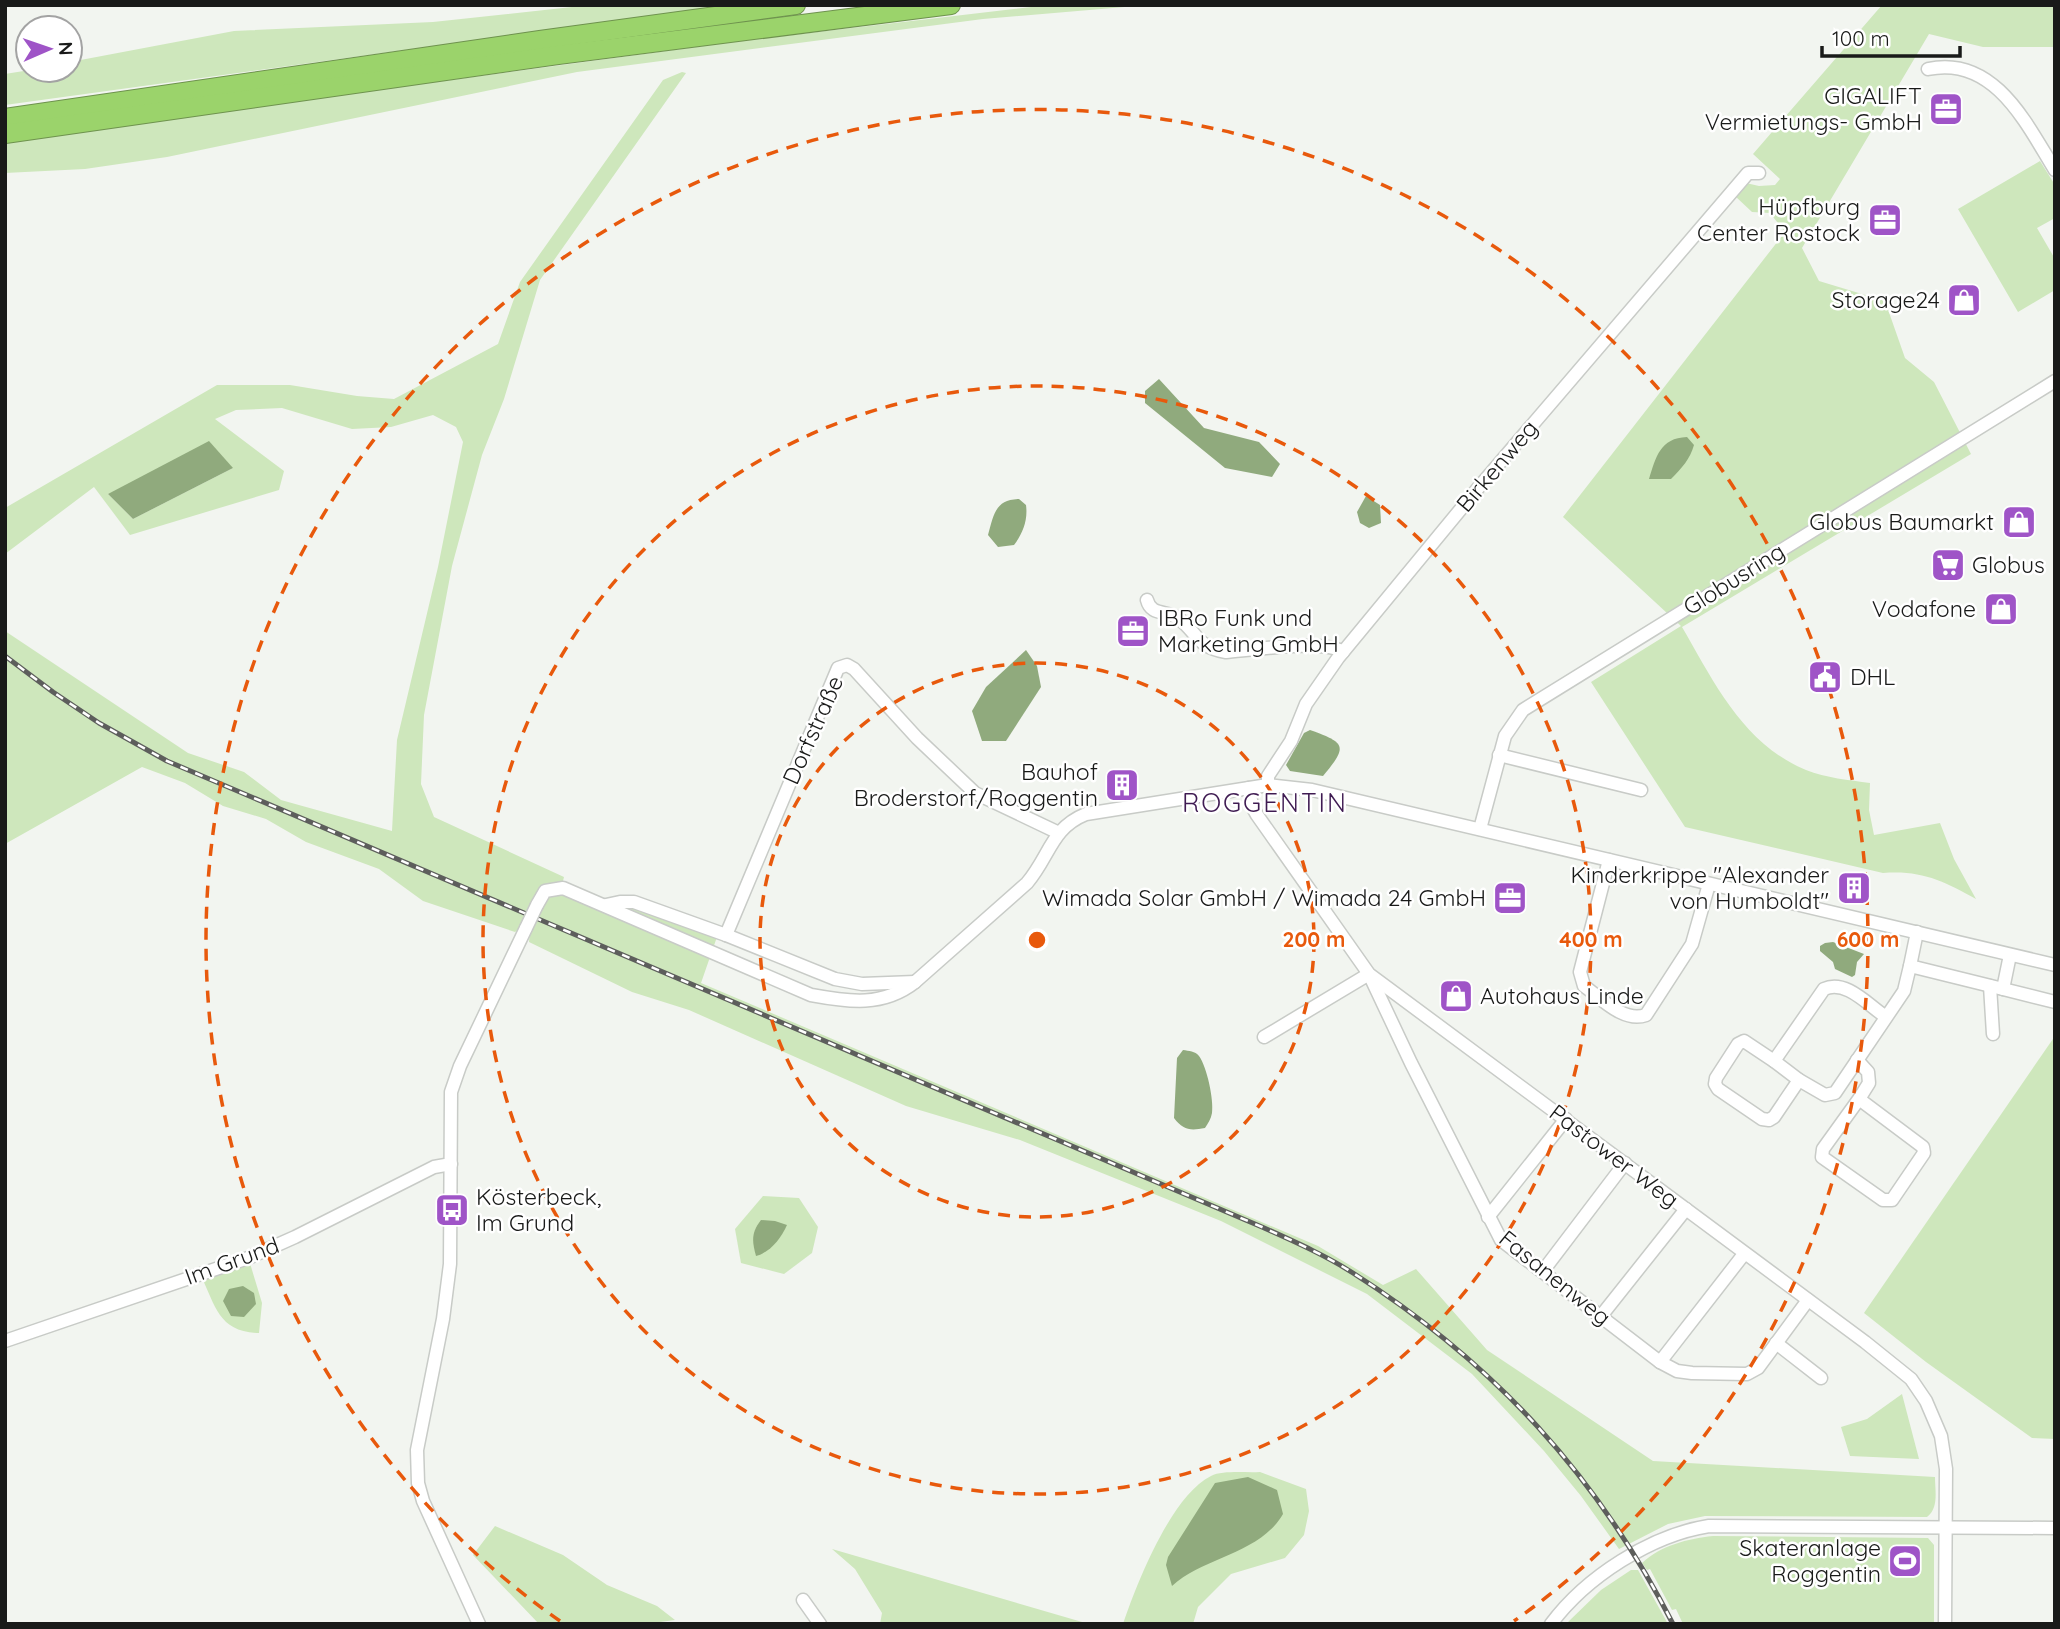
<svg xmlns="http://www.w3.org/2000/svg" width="2060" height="1629" font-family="Quicksand,sans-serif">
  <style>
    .green { fill: #cee7bc; fill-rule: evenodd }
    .water { fill: #90aa7d }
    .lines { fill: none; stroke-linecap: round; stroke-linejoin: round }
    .minor-casing { stroke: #c8cbc7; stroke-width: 15 }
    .highway-casing { stroke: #6e924e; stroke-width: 20 }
    .minor { stroke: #fff; stroke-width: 12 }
    .highway { stroke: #9bd36b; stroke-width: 18 }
    .rail-casing { stroke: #5d5e5c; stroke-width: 5 }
    .rail { stroke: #fff; stroke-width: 2.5; stroke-dasharray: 8; stroke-linecap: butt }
    .minor-bridge-casing { stroke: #c8cbc7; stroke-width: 15; stroke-linecap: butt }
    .minor-bridge { stroke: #fff; stroke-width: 12 }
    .ring { fill: none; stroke: #e8590c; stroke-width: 3.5; stroke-dasharray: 12 9 }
    .labels { text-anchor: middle; stroke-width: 5; stroke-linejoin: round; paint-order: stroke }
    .poi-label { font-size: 23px; fill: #191a19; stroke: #fff; text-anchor: end }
    .street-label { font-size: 23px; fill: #191a19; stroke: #fff }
    .quarter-label { font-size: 26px; letter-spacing: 2px; fill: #3f1b52; stroke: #fff }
    .centre { fill: #e8590c; stroke: #fff; stroke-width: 3.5 }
    .ring-label { font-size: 21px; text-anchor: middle; font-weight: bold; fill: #e8590c; stroke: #fff; stroke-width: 5; stroke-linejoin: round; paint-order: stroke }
  </style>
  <rect width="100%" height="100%" fill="#f2f5f0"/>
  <!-- green -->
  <g class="green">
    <polygon points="590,5 732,5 5,105 5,74 30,70 70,70 70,62 234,31 433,22"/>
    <polygon points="1048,5 1148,5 983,19 577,72 167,157 85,169 5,173 5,140 733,42"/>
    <path d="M1882 5H2055V47H1983L1929 34 1802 248 1819 281 1885 301 1905 358 1934 382 1971 454 1682 627C1714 682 1743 744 1806 770 1826 778 1849 780 1870 783L1869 810 1874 835 1940 823 1954 859 1976 899C1943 881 1922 870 1883 873L1685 827 1591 682 1681 626 1563 517 1785 232 1770 213 1752 212 1735 196 1746 183 1759 186 1775 185 1780 179 1753 154Z"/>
    <path d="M682 72 686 73 540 280 504 399 482 455 452 566 424 715 421 784 434 817 564 877 560 893 622 904 718 934 701 983 1318 1246 1383 1285 1416 1269 1487 1350 1653 1461 1935 1477C1935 1491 1939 1508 1927 1517L1705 1516 1668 1524 1619 1549 1581 1496 1544 1451 1472 1374 1367 1294 1221 1221 1020 1140 906 1106 689 1010 632 992 529 942 530 930 522 927 515 932 423 901 379 869 306 842 266 819 223 806 185 783 142 767 5 844V631L188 753 244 772 281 800 392 831 397 740 438 567 463 442 456 427 433 415 391 427 352 429 282 408 236 410 215 419 284 471 279 490 130 535 94 487 5 554V508L217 385H290L357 396 394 399 498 344 520 282 663 80ZM233 468 133 519 108 494Z"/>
    <polygon points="2040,161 2055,185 2055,218 2037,228 2055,259 2055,290 2018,312 1958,209"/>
    <polygon points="2055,1036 2055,1439 2032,1438 1926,1362 1864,1313"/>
    <polygon points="763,1196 799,1198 818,1227 812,1253 784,1274 741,1263 735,1229"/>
    <path d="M249 1260 262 1303 259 1333C219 1332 216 1307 201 1276Z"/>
    <polygon points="1902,1394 1919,1459 1850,1456 1841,1427 1867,1419"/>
    <path d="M1260 1472 1306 1489 1309 1511 1304 1535 1285 1558 1231 1574 1198 1607 1193 1624H1123C1137 1583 1171 1496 1211 1476 1223 1470 1246 1473 1260 1472Z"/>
    <polygon points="495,1526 563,1555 607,1585 657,1606 675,1620 645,1624 539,1624 473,1555"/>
    <path d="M1713 1536 1928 1538 1934 1545V1624H1683L1676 1609 1672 1610 1650 1569 1647 1570 1642 1563C1662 1545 1687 1539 1713 1536Z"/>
    <polygon points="832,1549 1089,1624 880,1624 882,1613 855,1569"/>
    <polygon points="1631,1570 1638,1570 1668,1624 1566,1624 1601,1590"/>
  </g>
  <!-- water -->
  <g class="water">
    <polygon points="1159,379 1204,428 1259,442 1280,464 1272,477 1225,468 1145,403 1145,391"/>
    <path d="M1687 437 1694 445C1690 459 1682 468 1671 479H1649C1656 457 1660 438 1687 437Z"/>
    <polygon points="209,441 233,468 133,519 108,494"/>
    <polygon points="1366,496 1380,505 1381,523 1369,528 1360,523 1357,512"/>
    <path d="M1019 499 1026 505C1028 520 1023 533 1014 545L998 547 988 535C994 514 995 500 1019 499Z"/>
    <polygon points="1026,650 1037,666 1041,687 1006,741 982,741 972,711 986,687"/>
    <path d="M1310 730C1346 743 1348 746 1323 776L1290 771 1286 765 1304 733Z"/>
    <polygon points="1833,942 1864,954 1857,962 1855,975 1852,977 1835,969 1833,962 1820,951 1820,946 1825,943"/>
    <path d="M1183 1050C1189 1051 1195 1051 1199 1056 1207 1067 1214 1100 1212 1113 1211 1119 1208 1123 1205 1128 1190 1131 1183 1130 1174 1118L1177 1058Z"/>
    <path d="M761 1220 775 1221 787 1225C781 1238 771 1252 756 1256 752 1241 751 1233 761 1220Z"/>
    <polygon points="243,1286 254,1293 256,1304 244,1317 231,1316 223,1301 229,1289"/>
    <path d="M1248 1477 1277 1490 1283 1514C1260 1554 1204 1557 1172 1586L1166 1565 1168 1557 1215 1483Z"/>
  </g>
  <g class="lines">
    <!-- minor casing -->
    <g class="minor-casing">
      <g id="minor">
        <path d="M1928 69C1994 55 2026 123 2055 170"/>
        <path d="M1147 600C1151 616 1166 610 1178 618 1198 633 1196 647 1226 652 1251 650 1326 639 1343 652"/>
        <polyline points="1499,755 1641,790"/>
        <polyline points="1268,785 1268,776 1291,741 1306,704 1338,658 1479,487 1748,173 1759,173"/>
        <polyline points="1249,788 1252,806 1257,815 1369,974 1865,1342 1911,1379 1926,1401 1941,1436 1946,1469 1945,1624"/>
        <polyline points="1480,829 1505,736 1523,710 2055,381"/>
        <path d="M1609 860 1580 972 1584 986C1602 999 1624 1023 1646 1015L1692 944 1709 884"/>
        <path d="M537 905 545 891 563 888 811 995C849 1002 883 1007 915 982L1027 883C1050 856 1051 828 1086 814L1268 785 1312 790 2055 965"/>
        <polyline points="606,905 620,902 634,902 726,935 835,979 862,984 915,982"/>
        <polyline points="726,935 838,668 847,665 854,669 917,738 975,793 1059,833"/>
        <polyline points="1910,966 1917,932"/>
        <polyline points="1990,986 1993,1034"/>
        <polyline points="2003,989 2055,1002"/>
        <path d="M1886 1017C1868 1005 1846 979 1824 989L1774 1061 1799 1080 1825 1095 1835 1093 1904 991 1910 966 2003 989 2010 955"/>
        <polyline points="1264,1037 1369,974 1411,1063 1501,1240 1660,1362 1677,1371 1692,1373 1747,1374 1758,1368 1808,1300"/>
        <polyline points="1857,1060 1868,1072 1869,1083 1859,1099 1923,1147 1924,1153 1892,1200 1883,1200 1822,1157 1823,1149 1859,1099"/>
        <polyline points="1774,1061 1744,1041 1738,1044 1716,1078 1715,1084 1718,1089 1762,1119 1769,1120 1774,1117 1799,1080"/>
        <polyline points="1488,1217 1566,1119"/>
        <polyline points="1543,1271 1625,1163"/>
        <polyline points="1601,1316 1686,1209"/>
        <polyline points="5,1341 248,1258 295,1237 434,1167 451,1164"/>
        <polyline points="1776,1343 1821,1378"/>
        <polyline points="1660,1362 1744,1254"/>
        <polyline points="803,1600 820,1624"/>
        <polyline points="479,1624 423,1501 418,1483 417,1450 443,1319 450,1264 451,1092 460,1066 526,928"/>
        <path d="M1551 1624C1586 1577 1651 1535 1709 1526L2055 1528"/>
      </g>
    </g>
    <!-- highway casing -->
    <g class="highway-casing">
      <g id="highway">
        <polyline points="5,118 540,40 796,5"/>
        <polyline points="5,134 558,55 951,5"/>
      </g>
    </g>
    <!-- minor -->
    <use href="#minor" class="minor"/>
    <!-- highway -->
    <use href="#highway" class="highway"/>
    <!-- rail casing -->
    <g class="rail-casing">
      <path id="rail" d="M5 656 53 692 99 723 167 761 1262 1227C1293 1241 1325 1255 1353 1273 1494 1363 1597 1475 1673 1624"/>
    </g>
    <!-- rail -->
    <use href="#rail" class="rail"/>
    <!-- minor-bridge casing -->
    <g class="minor-bridge-casing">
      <polyline id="minor-bridge" points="526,928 537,905"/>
    </g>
    <!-- minor-bridge -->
    <use href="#minor-bridge" class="minor-bridge"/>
  </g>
  <!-- distance rings -->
  <g class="ring">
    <circle cx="1037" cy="940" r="277"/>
    <circle cx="1037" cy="940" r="554"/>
    <path d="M560 1621A831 831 0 1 1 1514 1621"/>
  </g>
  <!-- icons -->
  <defs>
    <g id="office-square" transform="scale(1.75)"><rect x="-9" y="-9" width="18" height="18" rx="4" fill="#9f54c7" stroke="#fff"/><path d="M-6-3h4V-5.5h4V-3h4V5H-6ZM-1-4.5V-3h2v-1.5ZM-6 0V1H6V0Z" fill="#fff"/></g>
    <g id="shop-square" transform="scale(1.75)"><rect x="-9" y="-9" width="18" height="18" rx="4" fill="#9f54c7" stroke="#fff"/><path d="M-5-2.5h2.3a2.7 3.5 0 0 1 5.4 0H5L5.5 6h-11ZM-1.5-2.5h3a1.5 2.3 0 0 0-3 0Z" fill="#fff"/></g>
    <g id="supermarket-square" transform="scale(1.75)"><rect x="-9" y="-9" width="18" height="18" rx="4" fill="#9f54c7" stroke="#fff"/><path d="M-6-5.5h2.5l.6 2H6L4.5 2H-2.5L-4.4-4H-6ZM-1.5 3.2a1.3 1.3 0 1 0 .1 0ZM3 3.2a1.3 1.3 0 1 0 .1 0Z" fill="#fff"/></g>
    <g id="civic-square" transform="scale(1.75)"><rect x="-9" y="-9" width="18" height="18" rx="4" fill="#9f54c7" stroke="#fff"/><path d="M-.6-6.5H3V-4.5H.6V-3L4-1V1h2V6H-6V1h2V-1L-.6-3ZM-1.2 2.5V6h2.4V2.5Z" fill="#fff"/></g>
    <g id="building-square" transform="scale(1.75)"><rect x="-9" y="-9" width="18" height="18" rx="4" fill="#9f54c7" stroke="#fff"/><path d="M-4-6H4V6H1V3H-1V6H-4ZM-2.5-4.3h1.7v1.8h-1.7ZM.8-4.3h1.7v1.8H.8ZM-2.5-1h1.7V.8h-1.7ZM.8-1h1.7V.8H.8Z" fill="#fff"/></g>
    <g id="bus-square" transform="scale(1.75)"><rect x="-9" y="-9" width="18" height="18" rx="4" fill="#9f54c7" stroke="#fff"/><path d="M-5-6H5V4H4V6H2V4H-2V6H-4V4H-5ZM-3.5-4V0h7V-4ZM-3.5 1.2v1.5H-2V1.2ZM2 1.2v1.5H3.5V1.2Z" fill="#fff"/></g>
    <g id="stadium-square" transform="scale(1.75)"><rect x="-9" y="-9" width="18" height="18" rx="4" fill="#9f54c7" stroke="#fff"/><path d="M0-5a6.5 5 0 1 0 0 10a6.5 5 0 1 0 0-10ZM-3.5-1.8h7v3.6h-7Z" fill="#fff"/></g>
  </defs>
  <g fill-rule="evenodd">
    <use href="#office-square" x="1946" y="109"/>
    <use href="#office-square" x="1885" y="220"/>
    <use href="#shop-square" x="1964" y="300"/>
    <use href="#shop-square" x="2019" y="522"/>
    <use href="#supermarket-square" x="1948" y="565"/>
    <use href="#shop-square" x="2001" y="609"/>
    <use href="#office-square" x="1133" y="631"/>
    <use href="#civic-square" x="1825" y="677"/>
    <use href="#building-square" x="1122" y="785"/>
    <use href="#building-square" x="1854" y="888"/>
    <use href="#office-square" x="1510" y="898"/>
    <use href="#shop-square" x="1456" y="996"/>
    <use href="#bus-square" x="452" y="1210"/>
    <use href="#stadium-square" x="1905" y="1561"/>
  </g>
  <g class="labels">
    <!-- poi labels -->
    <g class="poi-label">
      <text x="1922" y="104">GIGALIFT<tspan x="1922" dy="26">Vermietungs- GmbH</tspan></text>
      <text x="1860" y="215">Hüpfburg<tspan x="1860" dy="26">Center Rostock</tspan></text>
      <text x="1940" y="308">Storage24</text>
      <text x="1994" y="530">Globus Baumarkt</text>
      <text x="1972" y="573" text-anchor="start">Globus</text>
      <text x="1976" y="617">Vodafone</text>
      <text x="1158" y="626" text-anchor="start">IBRo Funk und<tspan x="1158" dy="26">Marketing GmbH</tspan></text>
      <text x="1850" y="685" text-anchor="start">DHL</text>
      <text x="1098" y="780">Bauhof<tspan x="1098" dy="26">Broderstorf/Roggentin</tspan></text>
      <text x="1829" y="883">Kinderkrippe "Alexander<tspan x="1829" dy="26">von Humboldt"</tspan></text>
      <text x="1486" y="906">Wimada Solar GmbH / Wimada 24 GmbH</text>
      <text x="1480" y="1004" text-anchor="start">Autohaus Linde</text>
      <text x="476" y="1205" text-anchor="start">Kösterbeck,<tspan x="476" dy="26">Im Grund</tspan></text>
      <text x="1881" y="1556">Skateranlage<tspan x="1881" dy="26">Roggentin</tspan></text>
    </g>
    <!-- street labels -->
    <g class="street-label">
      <text transform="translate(1497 466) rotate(-50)" y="8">Birkenweg</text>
      <text transform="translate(1734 579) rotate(-32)" y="8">Globusring</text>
      <text transform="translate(813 730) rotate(-66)" y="8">Dorfstraße</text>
      <text transform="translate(1614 1156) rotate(37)" y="8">Pastower Weg</text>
      <text transform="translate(232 1261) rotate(-20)" y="8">Im Grund</text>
      <text transform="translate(1555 1278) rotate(39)" y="8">Fasanenweg</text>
    </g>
    <!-- quarter labels -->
    <g class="quarter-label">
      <text x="1265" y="812">ROGGENTIN</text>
    </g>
  </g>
  <circle cx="1037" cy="940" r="10" class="centre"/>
  <g class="ring-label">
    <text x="1314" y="947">200 m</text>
    <text x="1591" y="947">400 m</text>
    <text x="1868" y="947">600 m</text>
  </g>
  <!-- border -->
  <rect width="2060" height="1629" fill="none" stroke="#191a19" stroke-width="14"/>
  <!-- north arrow -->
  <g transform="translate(49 49) rotate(88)"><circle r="33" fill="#ffffff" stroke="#a3a3a3" stroke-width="2"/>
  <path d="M0-5L12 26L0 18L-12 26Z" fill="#9f54c7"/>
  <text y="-10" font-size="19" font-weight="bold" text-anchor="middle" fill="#191a19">N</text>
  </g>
  <!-- scale -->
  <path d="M1822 46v10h138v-10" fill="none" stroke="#191a19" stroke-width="3.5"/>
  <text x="1832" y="46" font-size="21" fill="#191a19" stroke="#ffffff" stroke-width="5" paint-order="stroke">100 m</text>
</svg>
